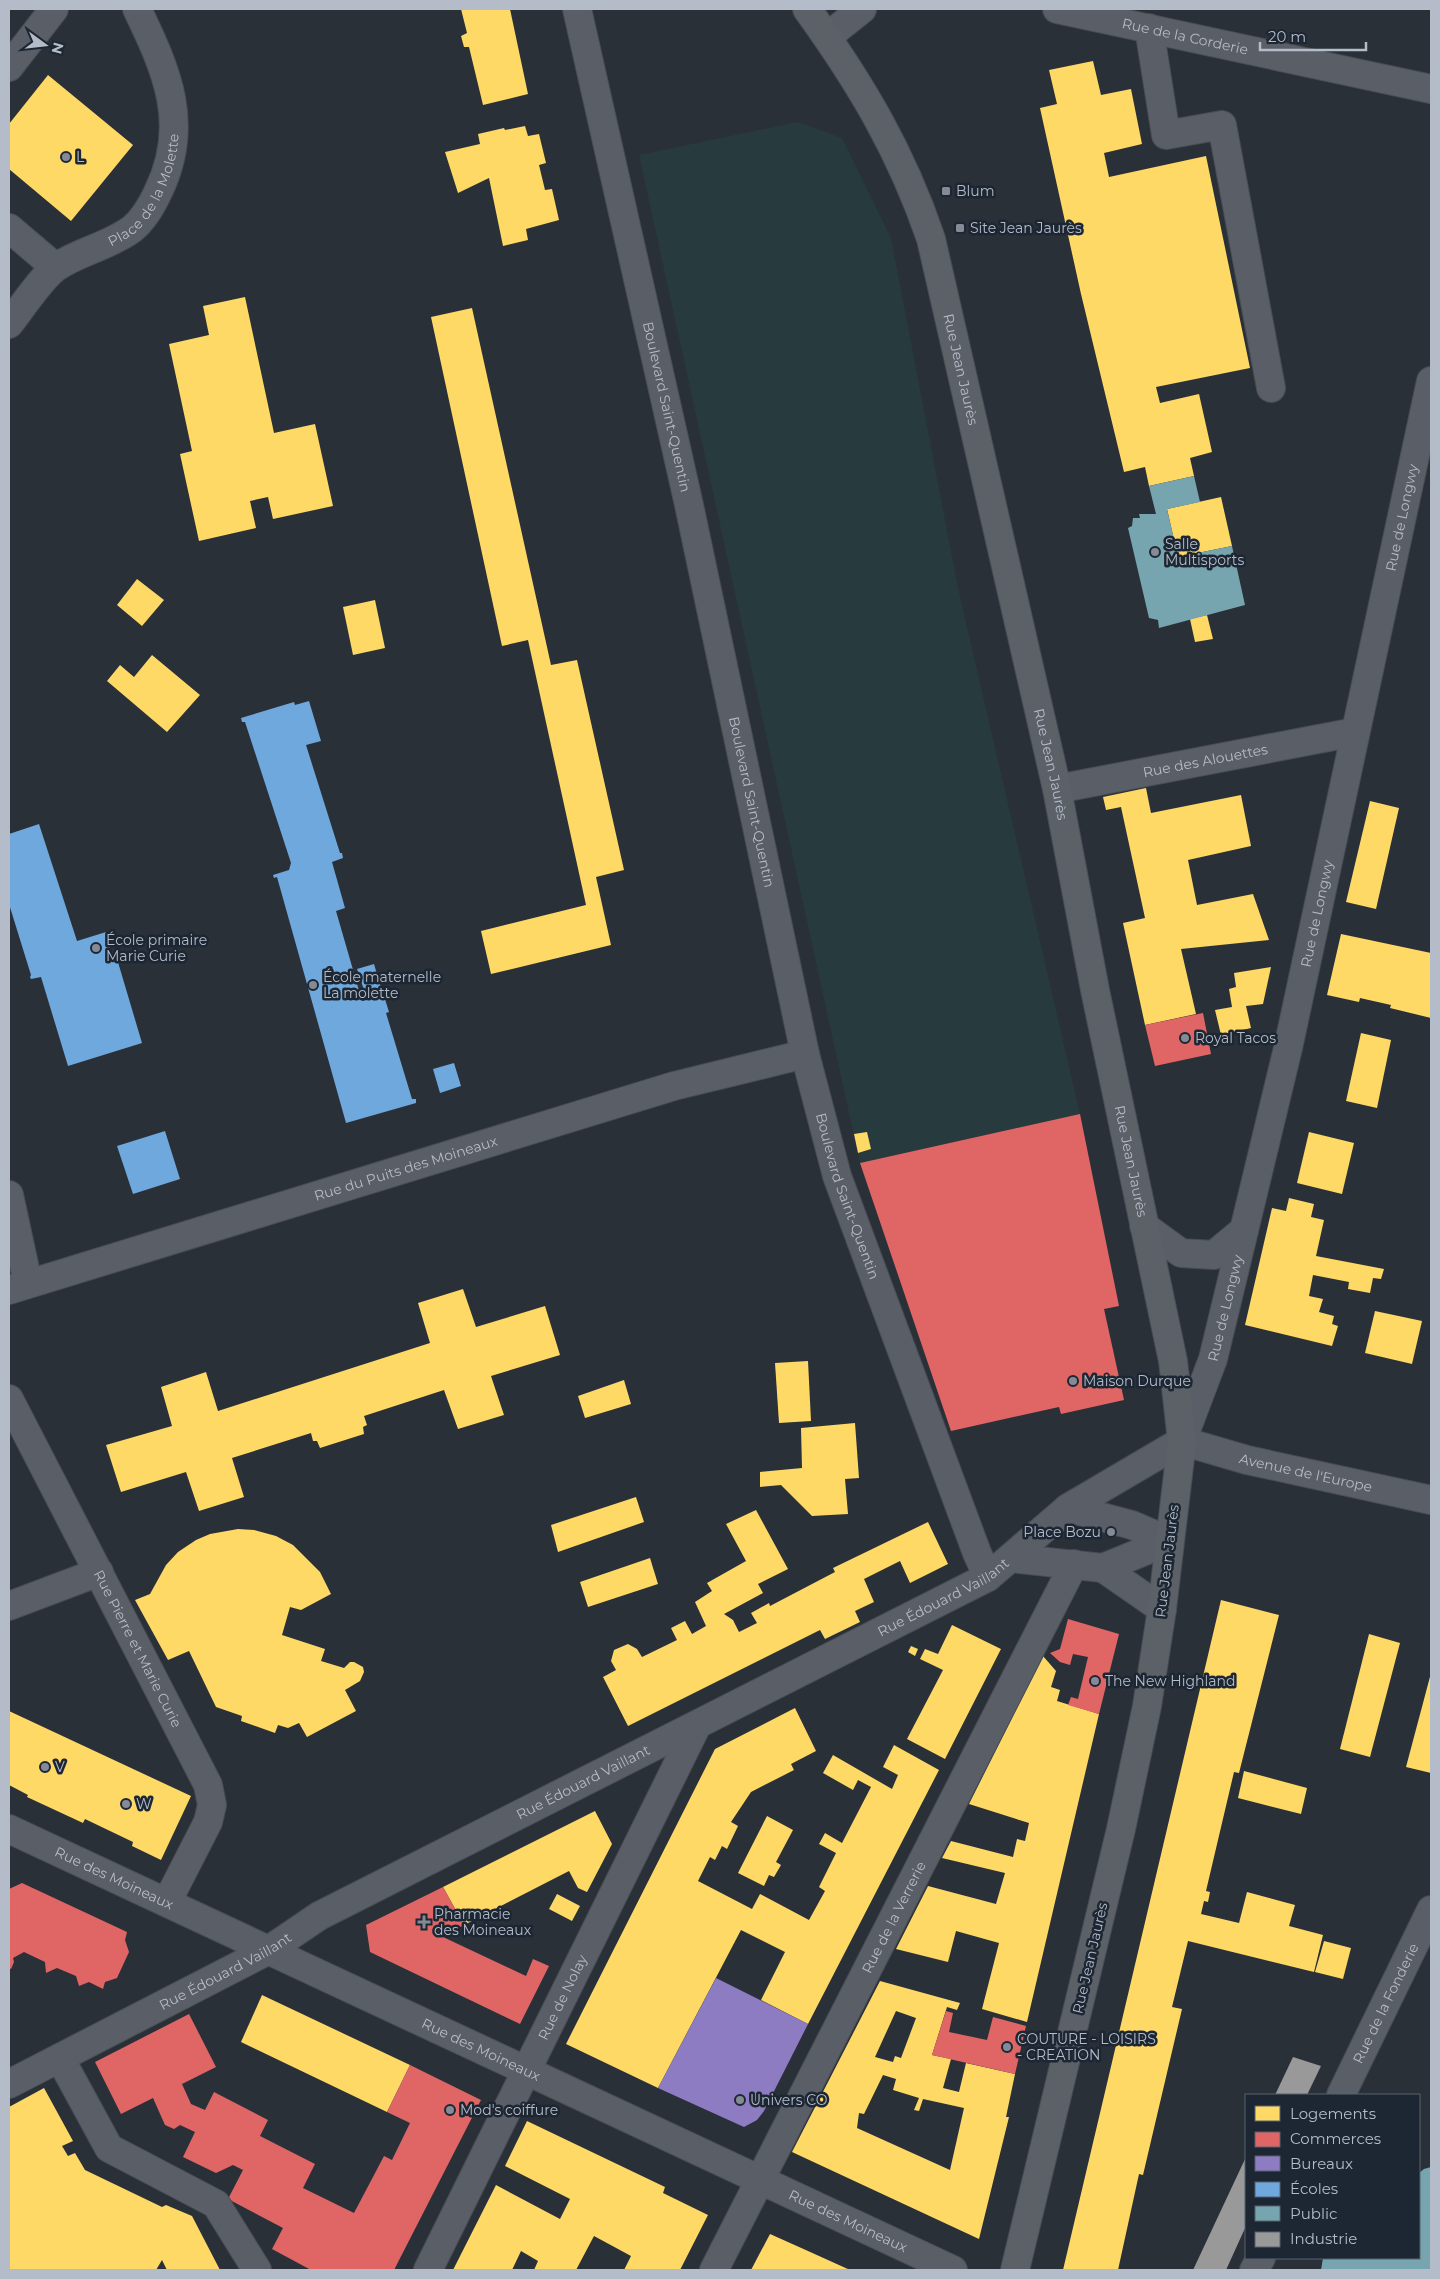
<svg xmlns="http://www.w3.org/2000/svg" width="1440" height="2279" font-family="Montserrat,sans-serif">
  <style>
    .green { fill: #273a3e }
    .homes { fill: #ffd966; fill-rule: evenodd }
    .shops { fill: #e06666 }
    .offices { fill: #8e7cc3 }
    .schools { fill: #6fa8dc }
    .public { fill: #76a5af }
    .industry { fill: #999 }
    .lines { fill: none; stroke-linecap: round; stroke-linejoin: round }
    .minor-casing { stroke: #484c53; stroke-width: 30 }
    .major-casing { stroke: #484c55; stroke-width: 30 }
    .minor { stroke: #5a5e66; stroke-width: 28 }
    .major { stroke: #5c6168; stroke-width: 28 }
    .poi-dot { fill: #848b96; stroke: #1d2633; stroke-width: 2 }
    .labels { text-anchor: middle; stroke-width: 5; stroke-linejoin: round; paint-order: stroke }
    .street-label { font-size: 14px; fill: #b4bcc9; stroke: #1d2633 }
    .poi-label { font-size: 14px; fill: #b4bcc9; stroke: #1d2633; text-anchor: start }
  </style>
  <rect width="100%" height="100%" fill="#2a3038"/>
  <!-- green -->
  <polygon class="green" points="798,122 842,138 891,238 958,588 1080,1114 860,1163 639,155"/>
  <!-- homes -->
  <g class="homes">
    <polygon points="461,9 510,9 528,94 483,105 469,47 464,47 461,36 467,33"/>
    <polygon points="1093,61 1101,95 1131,89 1142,144 1104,153 1109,177 1206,156 1250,368 1156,387 1160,403 1199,394 1212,452 1190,458 1194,476 1149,486 1145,467 1124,472 1081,294 1040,108 1057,104 1049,70"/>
    <polygon points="48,75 133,145 71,221 9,169 9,124"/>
    <polygon points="525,126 528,136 539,134 546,163 539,165 545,190 552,189 559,220 526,229 528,240 503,246 489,178 458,193 445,152 480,144 478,134 504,128 505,130"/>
    <polygon points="245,297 274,433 315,424 333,506 273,519 268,497 250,501 256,528 199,541 180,454 192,451 169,344 209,335 203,306"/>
    <polygon points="472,308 551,665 577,660 624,870 596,877 611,945 491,974 481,931 586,905 528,640 502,646 431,317"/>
    <polygon points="1221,497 1232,546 1178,557 1167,509"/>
    <polygon points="137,579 164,600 142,626 117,605"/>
    <polygon points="375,600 385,648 353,655 343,607"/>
    <polygon points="1207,615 1213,639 1195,642 1190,619"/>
    <polygon points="152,655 200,695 167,732 107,681 120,665 134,677"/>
    <polygon points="1146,788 1151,813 1241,795 1251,846 1188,860 1197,905 1253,894 1269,940 1181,949 1196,1014 1145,1025 1123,923 1145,918 1121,807 1106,810 1103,797"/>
    <polygon points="1370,801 1399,808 1376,909 1346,902"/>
    <polygon points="1341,934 1431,953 1431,1018 1390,1008 1391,1005 1360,998 1359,1002 1327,995"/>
    <polygon points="1271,967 1263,1004 1246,1006 1251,1028 1221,1035 1215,1010 1232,1007 1229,989 1236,987 1234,973"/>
    <polygon points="1361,1033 1391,1040 1377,1108 1346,1101"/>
    <polygon points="867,1132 871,1149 858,1153 854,1134"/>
    <polygon points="1309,1132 1354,1143 1342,1194 1297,1183"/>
    <polygon points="1289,1198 1314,1204 1311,1217 1324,1220 1316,1256 1384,1269 1381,1279 1373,1278 1370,1293 1348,1289 1349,1282 1313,1275 1309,1296 1323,1299 1319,1312 1334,1316 1332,1324 1338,1326 1332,1346 1245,1325 1272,1208 1286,1211"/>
    <polygon points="463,1289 476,1327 545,1306 560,1355 491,1376 504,1415 458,1429 444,1390 364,1416 367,1425 363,1427 364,1434 320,1448 317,1441 313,1441 311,1433 232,1458 244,1497 199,1511 186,1472 121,1492 106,1445 172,1426 161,1387 206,1372 218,1411 430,1343 418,1303"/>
    <polygon points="1375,1311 1422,1321 1412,1364 1365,1353"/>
    <polygon points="808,1361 811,1421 779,1423 775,1363"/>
    <polygon points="624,1380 631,1404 585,1418 578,1396"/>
    <polygon points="855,1423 859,1478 845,1479 848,1514 812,1516 781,1485 760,1487 760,1472 802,1468 801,1428"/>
    <polygon points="636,1497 644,1522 558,1552 551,1525"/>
    <polygon points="756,1510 788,1569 758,1584 763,1593 724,1614 733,1620 739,1632 757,1623 751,1613 769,1603 770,1606 835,1572 833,1568 928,1522 948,1564 910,1583 900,1561 864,1579 874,1602 855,1611 860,1622 825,1639 820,1630 628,1726 603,1677 616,1670 611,1661 614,1650 628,1644 637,1649 642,1657 677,1640 671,1628 685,1621 692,1634 706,1626 695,1602 712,1591 707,1583 746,1561 726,1524"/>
    <polygon points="238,1529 254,1530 276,1536 293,1545 320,1572 331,1594 301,1610 290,1607 282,1635 325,1649 321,1661 344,1668 350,1662 354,1662 363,1667 364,1672 360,1681 345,1690 356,1711 307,1737 299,1723 288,1728 278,1725 275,1733 241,1721 242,1716 216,1707 189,1651 168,1660 135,1600 150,1594 166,1565 178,1552 196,1540 210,1534"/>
    <polygon points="650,1558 658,1584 588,1607 580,1582"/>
    <polygon points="1221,1600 1279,1615 1239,1773 1234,1772 1206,1891 1210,1892 1208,1902 1204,1901 1201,1914 1239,1923 1247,1892 1295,1905 1289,1926 1323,1935 1314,1972 1188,1941 1172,2007 1182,2009 1143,2175 1139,2174 1118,2270 1063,2270"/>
    <polygon points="952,1625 1001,1649 945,1759 907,1739 943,1670 920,1659 925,1649 938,1654"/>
    <polygon points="1369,1634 1400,1643 1370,1757 1340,1749"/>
    <polygon points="911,1646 918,1649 915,1656 908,1652"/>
    <polygon points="1043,1656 1056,1671 1051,1687 1060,1690 1057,1701 1099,1714 1027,2022 982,2009 999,1943 956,1931 948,1962 896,1949 928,1886 996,1904 1005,1873 942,1858 951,1841 1013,1857 1017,1839 1025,1841 1029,1823 969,1804"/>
    <polygon points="1431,1673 1431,1773 1406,1767"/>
    <polygon points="795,1708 816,1751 791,1764 794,1770 751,1792 731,1822 738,1826 727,1849 722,1846 715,1860 710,1857 698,1881 752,1909 760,1894 809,1920 825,1891 819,1887 836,1853 819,1844 825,1833 842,1843 871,1787 858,1780 853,1790 823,1773 833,1755 892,1789 898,1775 883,1767 894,1745 939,1770 808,2024 761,2000 785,1952 741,1930 658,2088 566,2044 715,1749"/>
    <polygon points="9,1711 191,1796 161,1860 132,1846 133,1842 85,1819 83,1823 27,1797 28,1795 9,1785"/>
    <polygon points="1244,1771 1307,1788 1301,1814 1238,1798"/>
    <polygon points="595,1811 612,1844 587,1892 578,1888 569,1871 464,1925 443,1887"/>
    <polygon points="767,1816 793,1830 776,1862 781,1865 774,1877 769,1875 764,1886 738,1873"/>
    <polygon points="557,1894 580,1906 572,1921 549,1909"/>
    <polygon points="1324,1941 1351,1948 1343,1979 1315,1972"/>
    <path d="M880 1981 960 2003 957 2010 947 2007 932 2055 951 2059 943 2088 959 2092 966 2063 1015 2074 1006 2117H1009L979 2239 792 2152ZM896 2011 916 2018 901 2058 895 2056 893 2062 875 2057ZM883 2075 896 2079 893 2090 919 2098 914 2110 919 2111 923 2099 964 2108 950 2170 857 2128 859 2113 864 2114Z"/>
    <polygon points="262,1995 410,2065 387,2112 241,2042"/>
    <polygon points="44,2088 73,2141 62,2146 68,2156 75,2153 85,2170 162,2207 166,2205 192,2216 220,2270 167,2270 162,2260 156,2270 9,2270 9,2107"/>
    <polygon points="527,2121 665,2187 663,2193 708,2215 680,2270 624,2270 631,2256 594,2236 576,2270 534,2270 538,2261 521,2251 512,2270 453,2270 496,2185 560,2219 570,2199 505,2166"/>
    <polygon points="770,2234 808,2251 850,2270 751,2270"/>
  </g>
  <!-- shops -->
  <g class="shops">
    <polygon points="1203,1013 1211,1054 1155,1066 1145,1025"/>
    <polygon points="1080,1114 1119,1306 1104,1309 1124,1400 1061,1414 1059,1407 951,1431 860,1163"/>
    <polygon points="1068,1619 1119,1634 1099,1714 1068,1705 1071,1697 1078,1699 1088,1657 1073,1654 1070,1665 1060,1662 1050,1653 1060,1649"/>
    <polygon points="22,1883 127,1932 125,1940 129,1952 117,1978 105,1982 103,1989 89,1982 79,1986 76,1976 57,1968 46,1973 45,1962 24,1952 13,1958 14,1962 11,1969 9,1968 9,1889"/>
    <polygon points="443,1887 464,1925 443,1937 526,1976 533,1959 549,1966 520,2024 370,1952 366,1925"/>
    <polygon points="946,2011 953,2013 949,2032 987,2040 993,2017 1026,2026 1015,2074 932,2055"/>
    <polygon points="189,2014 216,2067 182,2084 191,2104 205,2110 214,2092 268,2120 260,2136 315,2164 303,2188 354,2213 384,2156 392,2160 410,2123 387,2112 410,2065 481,2100 394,2270 311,2270 272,2249 283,2228 228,2199 243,2170 233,2165 216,2173 183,2157 195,2132 180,2125 174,2129 165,2125 153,2098 121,2114 95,2062"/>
  </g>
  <!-- offices -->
  <polygon class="offices" points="716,1978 808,2024 764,2111 757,2120 744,2127 658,2088"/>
  <!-- schools -->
  <g class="schools">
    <polygon points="309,701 321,741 306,745 340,853 342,853 343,858 332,862 345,908 336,911 362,1001 384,996 389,1012 386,1013 412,1099 416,1099 416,1103 346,1123 277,877 274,878 273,875 289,870 291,863 245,722 242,722 241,718 294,702 295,705"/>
    <polygon points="39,824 77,941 106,932 111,953 115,952 142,1043 68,1066 41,977 31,979 30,977 31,975 9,904 9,834"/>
    <polygon points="374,964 382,991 366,996 357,969"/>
    <polygon points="454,1063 461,1086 440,1093 433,1069"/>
    <polygon points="165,1131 180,1179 133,1194 117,1146"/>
  </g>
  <!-- public -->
  <g class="public">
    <polygon points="1194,476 1200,502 1167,509 1178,557 1232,546 1245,605 1159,628 1158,620 1149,618 1128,528 1132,526 1133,518 1140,518 1139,514 1156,514 1149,486"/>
    <polygon points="1431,2167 1431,2270 1321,2270 1323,2258 1419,2258 1419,2173 1424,2169"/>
  </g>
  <!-- industry -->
  <g class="industry">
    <polygon points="1293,2057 1321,2066 1307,2095 1275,2095"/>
    <polygon points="1246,2157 1246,2226 1226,2270 1193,2270"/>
  </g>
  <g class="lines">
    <!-- minor casing -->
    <g class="minor-casing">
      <g id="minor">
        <path id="s1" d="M577 9 689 505 805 1054 837 1176 977 1553 988 1577"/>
        <path id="s2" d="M1057 9 1431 89"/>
        <polyline points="1149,28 1166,135 1222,125 1271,388"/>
        <polyline points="827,37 862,9"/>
        <polyline points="9,67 54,9"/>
        <polyline points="9,228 55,267"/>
        <path id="s3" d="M9 324C21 309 43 275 58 266 81 251 109 246 132 229 143 220 152 205 158 192 191 125 167 71 137 9"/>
        <path id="s4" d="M1057 789 1355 732"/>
        <polyline points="9,1195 28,1283"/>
        <polyline points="1144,1226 1181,1253 1214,1255 1244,1230"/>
        <path id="s5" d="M9 1290 674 1086 805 1054"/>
        <path id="s6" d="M9 1399 208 1785 212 1805 208 1822 167 1902"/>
        <path id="s7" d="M1182 1441 1213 1359 1288 1048 1431 381"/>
        <path id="s8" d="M1182 1441 1247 1460 1431 1500"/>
        <polyline points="1068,1508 1132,1525 1169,1541"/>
        <polyline points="1011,1558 1103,1568 1169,1541"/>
        <polyline points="1103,1568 1162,1609"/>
        <polyline points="9,1606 99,1572"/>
        <path id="s9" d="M9 1829 953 2270"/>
        <polyline points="60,2058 109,2148 216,2204 257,2270"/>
        <path id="s10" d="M9 2084 269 1950 319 1916 988 1577 1068 1508 1182 1441"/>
        <path id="s11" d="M1341 2095 1431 1910"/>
        <path id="s12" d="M428 2270 697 1725"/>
        <path id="s13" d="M714 2270 1074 1564"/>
        <polyline points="1254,2270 1261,2258"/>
      </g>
    </g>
    <!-- major casing -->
    <g class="major-casing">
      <g id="major">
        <path id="s14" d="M807 9C861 84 901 151 931 239L1057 789 1095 990 1173 1361 1182 1441 1162 1609 1147 1706 1121 1829 1015 2270"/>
      </g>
    </g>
    <!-- minor -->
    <use href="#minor" class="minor"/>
    <!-- major -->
    <use href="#major" class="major"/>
  </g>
  <!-- markers -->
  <g class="poi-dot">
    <circle cx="66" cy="157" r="5"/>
    <rect x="941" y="186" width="10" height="10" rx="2.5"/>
    <rect x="955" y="223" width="10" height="10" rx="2.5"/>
    <circle cx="1155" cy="552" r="5"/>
    <circle cx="96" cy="948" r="5"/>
    <circle cx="313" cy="985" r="5"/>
    <circle cx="1185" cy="1038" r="5"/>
    <circle cx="1073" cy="1381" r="5"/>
    <circle cx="1111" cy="1532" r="5"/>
    <circle cx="1095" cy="1681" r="5"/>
    <circle cx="45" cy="1767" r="5"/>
    <circle cx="126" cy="1804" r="5"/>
    <path d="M421.5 1914.5h5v5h5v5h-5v5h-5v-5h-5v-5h5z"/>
    <circle cx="1007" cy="2047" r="5"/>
    <circle cx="740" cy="2100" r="5"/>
    <circle cx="450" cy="2110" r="5"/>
  </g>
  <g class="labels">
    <!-- street labels -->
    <g class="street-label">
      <text dy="5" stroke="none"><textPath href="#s2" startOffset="131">Rue de la Corderie</textPath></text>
      <text dy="5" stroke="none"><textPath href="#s3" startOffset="199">Place de la Molette</textPath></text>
      <text dy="5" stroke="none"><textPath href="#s14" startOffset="396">Rue Jean Jaurès</textPath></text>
      <text dy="5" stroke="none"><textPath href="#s1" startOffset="408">Boulevard Saint-Quentin</textPath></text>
      <text dy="5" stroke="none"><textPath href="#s7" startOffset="950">Rue de Longwy</textPath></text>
      <text dy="5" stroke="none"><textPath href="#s4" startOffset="151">Rue des Alouettes</textPath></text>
      <text dy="5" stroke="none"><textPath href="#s14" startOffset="801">Rue Jean Jaurès</textPath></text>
      <text dy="5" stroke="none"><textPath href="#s1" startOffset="812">Boulevard Saint-Quentin</textPath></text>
      <text dy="5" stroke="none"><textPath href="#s7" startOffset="545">Rue de Longwy</textPath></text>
      <text dy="5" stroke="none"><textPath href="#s14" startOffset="1206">Rue Jean Jaurès</textPath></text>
      <text dy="5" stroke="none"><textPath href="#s5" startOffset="415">Rue du Puits des Moineaux</textPath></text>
      <text dy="5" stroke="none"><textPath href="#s1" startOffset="1218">Boulevard Saint-Quentin</textPath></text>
      <text dy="5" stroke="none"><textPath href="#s7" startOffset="140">Rue de Longwy</textPath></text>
      <text dy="5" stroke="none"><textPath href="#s8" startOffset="128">Avenue de l'Europe</textPath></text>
      <text transform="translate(1167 1561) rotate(-83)" y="5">Rue Jean Jaurès</text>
      <text dy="5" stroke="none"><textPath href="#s10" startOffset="1054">Rue Édouard Vaillant</textPath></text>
      <text dy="5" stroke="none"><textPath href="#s6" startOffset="281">Rue Pierre et Marie Curie</textPath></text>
      <text dy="5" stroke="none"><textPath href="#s10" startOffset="649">Rue Édouard Vaillant</textPath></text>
      <text dy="5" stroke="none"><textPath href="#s9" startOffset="116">Rue des Moineaux</textPath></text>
      <text dy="5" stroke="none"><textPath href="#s13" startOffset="396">Rue de la Verrerie</textPath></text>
      <text transform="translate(1090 1958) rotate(-77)" y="5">Rue Jean Jaurès</text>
      <text dy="5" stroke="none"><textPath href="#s10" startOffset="244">Rue Édouard Vaillant</textPath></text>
      <text dy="5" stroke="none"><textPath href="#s12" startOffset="304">Rue de Nolay</textPath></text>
      <text dy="5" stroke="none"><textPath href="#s11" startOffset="102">Rue de la Fonderie</textPath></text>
      <text dy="5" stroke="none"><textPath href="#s9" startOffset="521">Rue des Moineaux</textPath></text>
      <text dy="5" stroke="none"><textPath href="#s9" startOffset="926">Rue des Moineaux</textPath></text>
    </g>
    <!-- poi labels -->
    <g class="poi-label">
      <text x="76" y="162">L</text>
      <text x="956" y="196">Blum</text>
      <text x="970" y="233">Site Jean Jaurès</text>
      <text x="1165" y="549">Salle<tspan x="1165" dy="16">Multisports</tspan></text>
      <text x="106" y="945">École primaire<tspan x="106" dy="16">Marie Curie</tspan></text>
      <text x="323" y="982">École maternelle<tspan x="323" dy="16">La molette</tspan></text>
      <text x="1195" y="1043">Royal Tacos</text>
      <text x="1083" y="1386">Maison Durque</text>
      <text x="1101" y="1537" text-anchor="end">Place Bozu</text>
      <text x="1105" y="1686">The New Highland</text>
      <text x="55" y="1772">V</text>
      <text x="136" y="1809">W</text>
      <text x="434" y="1919">Pharmacie<tspan x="434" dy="16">des Moineaux</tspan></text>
      <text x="1017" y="2044">COUTURE - LOISIRS<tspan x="1017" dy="16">- CREATION</tspan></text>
      <text x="750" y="2105">Univers CO</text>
      <text x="460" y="2115">Mod's coiffure</text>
    </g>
  </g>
  <!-- border -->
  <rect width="1440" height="2279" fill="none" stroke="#b4bcc9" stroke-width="20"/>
  <!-- legend -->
  <rect x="1245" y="2094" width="175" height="165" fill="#1d2633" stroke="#59626f"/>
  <rect x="1255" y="2106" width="25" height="15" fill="#ffd966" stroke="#59626f"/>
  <text x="1290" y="2119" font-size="15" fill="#b4bcc9">Logements</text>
  <rect x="1255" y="2132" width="25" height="15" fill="#e06666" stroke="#59626f"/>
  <text x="1290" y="2144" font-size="15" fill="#b4bcc9">Commerces</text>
  <rect x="1255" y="2156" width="25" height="15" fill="#8e7cc3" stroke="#59626f"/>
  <text x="1290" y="2169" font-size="15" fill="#b4bcc9">Bureaux</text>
  <rect x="1255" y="2182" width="25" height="15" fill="#6fa8dc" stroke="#59626f"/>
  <text x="1290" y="2194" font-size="15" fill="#b4bcc9">Écoles</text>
  <rect x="1255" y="2206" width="25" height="15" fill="#76a5af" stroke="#59626f"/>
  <text x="1290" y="2219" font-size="15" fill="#b4bcc9">Public</text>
  <rect x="1255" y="2232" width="25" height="15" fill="#999999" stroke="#59626f"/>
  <text x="1290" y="2244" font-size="15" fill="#b4bcc9">Industrie</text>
  <!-- north arrow -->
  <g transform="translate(45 45) rotate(105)" stroke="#1d2633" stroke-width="4" paint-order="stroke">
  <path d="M0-4L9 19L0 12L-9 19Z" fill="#b4bcc9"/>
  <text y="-8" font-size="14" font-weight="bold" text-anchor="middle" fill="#b4bcc9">N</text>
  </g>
  <!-- scale -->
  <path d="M1260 42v8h106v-8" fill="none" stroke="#b4bcc9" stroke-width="2.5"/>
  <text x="1268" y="42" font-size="15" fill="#b4bcc9" stroke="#1d2633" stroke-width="4" paint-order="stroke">20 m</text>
</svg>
